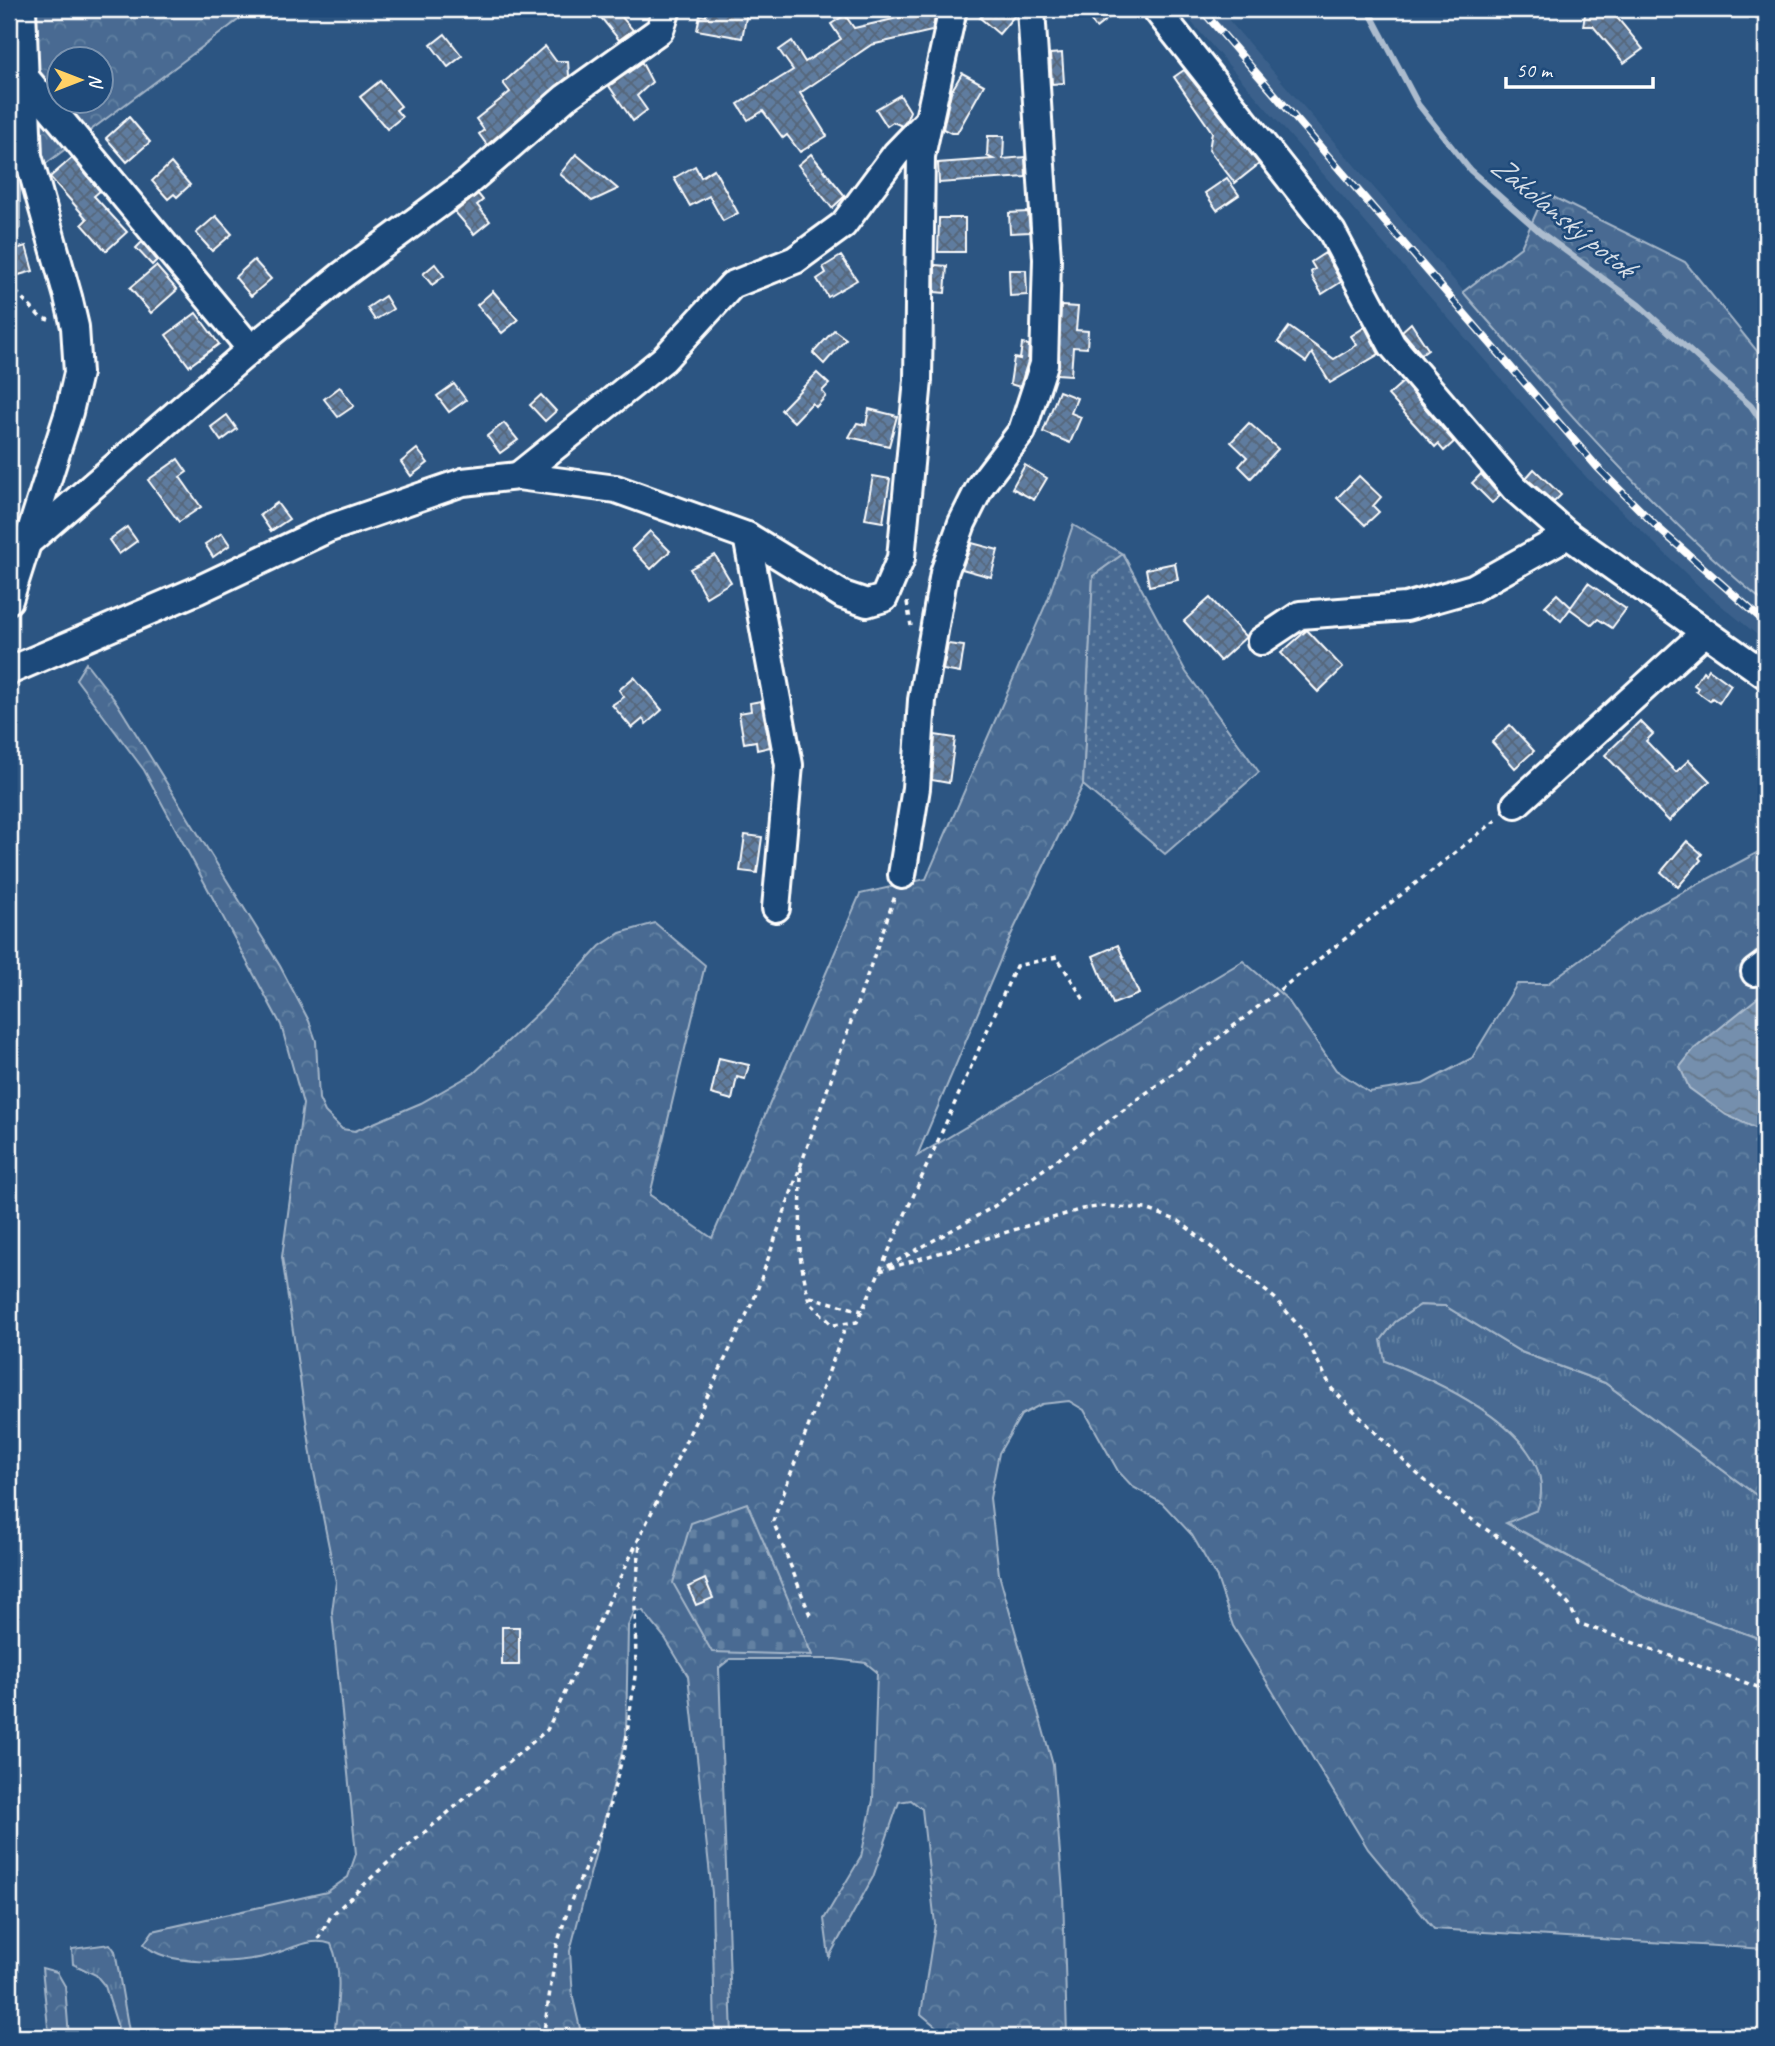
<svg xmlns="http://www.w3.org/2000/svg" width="1775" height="2046" font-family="Caveat,sans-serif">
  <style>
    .built { fill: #3b618b }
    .grass { fill: url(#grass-tufts); stroke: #a4b5c8; stroke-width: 2 }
    .forest { fill: url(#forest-crowns); stroke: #a4b5c8; stroke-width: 2; fill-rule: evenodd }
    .cemetery { fill: url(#cemetery-stones); stroke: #a4b5c8; stroke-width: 2 }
    .garden { fill: url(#garden-dots); stroke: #a4b5c8; stroke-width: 2 }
    .water { fill: url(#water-waves); stroke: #acbcce; stroke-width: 2 }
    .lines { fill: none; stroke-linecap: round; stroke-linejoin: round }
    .stream { stroke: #acbcce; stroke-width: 6 }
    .building { fill: url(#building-cross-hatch); stroke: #fff; stroke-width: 2 }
    .minor-casing { stroke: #fff; stroke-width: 32 }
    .path { stroke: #fff; stroke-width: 3.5; stroke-dasharray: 5 5; stroke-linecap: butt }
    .minor { stroke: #1f4a7a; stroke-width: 26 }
    .rail-casing { stroke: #fff; stroke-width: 8 }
    .rail { stroke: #1f4a7a; stroke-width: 5; stroke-dasharray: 16; stroke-linecap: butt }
    .labels { text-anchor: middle; stroke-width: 5; stroke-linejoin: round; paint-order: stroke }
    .water-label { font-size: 30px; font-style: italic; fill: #d5dde6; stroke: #1f4a7a }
  </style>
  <defs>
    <pattern id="grass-tufts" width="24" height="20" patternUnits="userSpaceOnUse" patternTransform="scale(1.75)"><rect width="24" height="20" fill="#486b92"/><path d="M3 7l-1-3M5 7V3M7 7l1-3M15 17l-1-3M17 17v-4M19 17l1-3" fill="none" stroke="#6381a2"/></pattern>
    <pattern id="forest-crowns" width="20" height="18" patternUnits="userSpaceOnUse" patternTransform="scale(1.75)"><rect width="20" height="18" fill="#486b92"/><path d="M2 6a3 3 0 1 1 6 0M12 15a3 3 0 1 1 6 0" fill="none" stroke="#6381a2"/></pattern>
    <pattern id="cemetery-stones" width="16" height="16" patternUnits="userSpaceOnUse" patternTransform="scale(1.75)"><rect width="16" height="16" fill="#486b92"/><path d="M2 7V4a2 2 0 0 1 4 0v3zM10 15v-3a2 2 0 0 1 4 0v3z" fill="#6381a2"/></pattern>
    <pattern id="garden-dots" width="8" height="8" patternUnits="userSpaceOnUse" patternTransform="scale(1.75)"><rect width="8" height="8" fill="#486b92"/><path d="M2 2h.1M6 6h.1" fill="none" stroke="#6381a2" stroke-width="1.8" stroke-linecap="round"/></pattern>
    <pattern id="water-waves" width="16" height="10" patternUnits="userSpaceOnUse" patternTransform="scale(1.75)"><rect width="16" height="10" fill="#748fad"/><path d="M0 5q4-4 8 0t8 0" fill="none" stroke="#66788b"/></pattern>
    <pattern id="building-cross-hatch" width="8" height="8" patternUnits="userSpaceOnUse" patternTransform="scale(1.75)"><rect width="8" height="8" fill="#5e7c9f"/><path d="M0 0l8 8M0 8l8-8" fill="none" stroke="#56667a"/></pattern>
  </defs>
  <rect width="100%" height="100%" fill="#2c5582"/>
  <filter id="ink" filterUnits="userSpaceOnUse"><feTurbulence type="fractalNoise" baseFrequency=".0143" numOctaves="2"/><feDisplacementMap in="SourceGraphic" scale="14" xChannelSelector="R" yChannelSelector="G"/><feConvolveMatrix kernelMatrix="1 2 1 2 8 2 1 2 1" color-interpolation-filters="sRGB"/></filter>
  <g filter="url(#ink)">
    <!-- built -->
    <polygon class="built" points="1180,9 1219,9 1608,458 1667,517 1766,604 1766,642 1706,593 1587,478"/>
    <!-- grass -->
    <g class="grass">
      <path d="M1420 1305 1445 1306 1521 1352 1605 1383 1763 1500 1766 1505V1641L1641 1596 1505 1522 1537 1510C1564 1437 1437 1381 1384 1361L1381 1340 1395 1322Z"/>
      <polygon points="110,1944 115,1951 130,2037 121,2037 105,1986 96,1975 73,1964 72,1949"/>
    </g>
    <!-- forest -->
    <g class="forest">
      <path d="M9 9H253L20 183V228L9 239ZM60 60H102V102H60Z"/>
      <path d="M1545 193 1685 262 1766 362V604C1653 511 1559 403 1463 292L1521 247Z"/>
      <path d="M1073 525 1123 554 1093 576 1083 785 1010 937 917 1156 1243 961 1287 999 1336 1070 1369 1092 1423 1084 1472 1058 1517 984H1547L1642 914 1766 848V1505L1763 1500 1605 1383 1521 1352 1445 1306 1420 1305 1395 1322 1381 1340 1385 1361C1437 1381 1565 1437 1537 1510L1506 1523 1641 1596 1766 1641V1949L1434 1929 1368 1849 1233 1626 1217 1578 1192 1535 1162 1503 1133 1487 1118 1471 1084 1410 1069 1401 1042 1404 1021 1415 999 1453 990 1498 999 1574 1053 1765 1063 1892 1067 2037H981L956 2028 939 2029 921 2014 935 1924 922 1809 911 1800 899 1802 873 1877 829 1957 824 1919 861 1857 873 1800 877 1672 866 1663 835 1659H730L719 1668 732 2037H715L712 1893 688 1676 665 1638 643 1611 635 1610 628 1626 626 1737 570 1951 573 1998 582 2037H334C337 2008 344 1972 331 1944 308 1936 287 1952 264 1957 235 1963 165 1967 144 1944L153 1931 327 1892 348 1877 356 1854 332 1612 336 1582 313 1467 282 1257 303 1104 281 1025 144 770 76 679 86 663 117 703 280 966 309 1021 316 1041 319 1099 325 1112 342 1129 355 1131 421 1103 474 1073 542 1009 600 946 620 933 655 923 705 965 650 1195 712 1238 860 894 926 879 1048 599Z"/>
      <polygon points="42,1968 57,1972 65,1986 69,2037 49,2037"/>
    </g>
    <!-- cemetery -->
    <polygon class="cemetery" points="747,1503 812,1655 712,1652 673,1583 691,1523"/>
    <!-- garden -->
    <polygon class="garden" points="1123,554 1186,672 1259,772 1165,854 1083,785 1093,576"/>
    <!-- water -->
    <polygon class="water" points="1766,991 1766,1133 1726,1115 1689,1088 1680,1067 1694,1049"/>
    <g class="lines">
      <!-- stream -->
      <polyline class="stream" points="1368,9 1418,104 1470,170 1540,232 1639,305 1751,406 1766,428"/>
    </g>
    <!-- building -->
    <g class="building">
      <polygon points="594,9 615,9 633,30 619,40"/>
      <polygon points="707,9 747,13 742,38 697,30 700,15 706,16"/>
      <polygon points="937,9 932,31 871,45 800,93 827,136 800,152 787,135 783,138 763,111 748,120 738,104 793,70 779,50 792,41 805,62 841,39 831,24 845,15 854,28"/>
      <polygon points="988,9 1015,9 1016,14 999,34 980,18"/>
      <polygon points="1083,9 1120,9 1096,28"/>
      <polygon points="1586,9 1610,9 1643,49 1624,63 1593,26 1583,26"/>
      <polygon points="445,34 462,56 448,67 431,45"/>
      <polygon points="545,46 556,61 568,61 569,76 487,145 479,134 484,130 476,119 510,92 503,83"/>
      <polygon points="1062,53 1064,83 1052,84 1050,54"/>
      <polygon points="642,63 652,82 637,96 647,110 633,121 609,86"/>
      <polygon points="1184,70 1259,164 1235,183 1209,150 1212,132 1174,77"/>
      <polygon points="962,73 984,85 957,133 951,133 943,129 951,92"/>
      <polygon points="380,81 401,106 396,110 402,117 387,129 360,97"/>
      <polygon points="900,95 910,111 906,121 902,126 893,122 887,126 876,109"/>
      <polygon points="129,117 150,142 127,162 106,138"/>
      <polygon points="988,136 1004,136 1003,159 1025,157 1026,177 939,183 938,163 993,159 987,156"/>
      <polygon points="576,154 618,189 592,201 560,174"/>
      <polygon points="811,154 845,196 832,208 798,165"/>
      <polygon points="72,158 100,191 94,196 127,232 106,251 82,224 87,219 50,177"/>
      <polygon points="171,163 190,185 177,197 174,194 168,199 152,181"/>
      <polygon points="695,166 701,177 714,169 738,213 723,221 709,196 690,206 674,178"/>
      <polygon points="1227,178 1239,195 1217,210 1205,193"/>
      <polygon points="478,194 483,200 477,205 490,221 474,234 455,212"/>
      <polygon points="1028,212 1030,232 1010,233 1009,213"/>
      <polygon points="216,216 232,234 212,251 196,233"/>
      <polygon points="939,218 965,218 965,252 938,252"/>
      <polygon points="142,242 157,260 152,265 136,248"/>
      <polygon points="26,246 33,271 15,276 9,251"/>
      <polygon points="1325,253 1341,282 1322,294 1313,279 1311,272 1315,269 1311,262"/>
      <polygon points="841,256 857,280 828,297 817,279 826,273 823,267"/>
      <polygon points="254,260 271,279 251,296 235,277"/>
      <polygon points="435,264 444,276 432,285 423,274"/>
      <polygon points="935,265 947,266 945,293 935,292"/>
      <polygon points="156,266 177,290 151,313 130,288"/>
      <polygon points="1009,270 1026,270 1027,295 1010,296"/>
      <polygon points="493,291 518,320 502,333 477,305"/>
      <polygon points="385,296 393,309 375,320 367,308"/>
      <polygon points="1061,306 1078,307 1076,330 1088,331 1087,348 1073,347 1071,375 1057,374"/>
      <polygon points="196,313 219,344 189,366 166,335"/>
      <polygon points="1411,323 1428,349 1421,354 1402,331"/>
      <polygon points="1289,327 1334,359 1357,345 1351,336 1365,327 1379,354 1330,383 1312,353 1306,362 1278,342"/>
      <polygon points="834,330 846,339 824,364 813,353"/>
      <polygon points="1022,344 1029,345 1028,361 1020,387 1010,384 1014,358 1020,359"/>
      <polygon points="817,373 829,384 822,391 826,396 816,407 812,403 794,422 781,410"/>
      <polygon points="1403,382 1454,442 1444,451 1438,444 1435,447 1388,395"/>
      <polygon points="454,384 466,400 449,412 437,396"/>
      <polygon points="340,387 354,406 338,417 324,399"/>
      <polygon points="1059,391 1077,398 1071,413 1081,417 1070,443 1043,432"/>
      <polygon points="541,395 556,411 545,421 530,405"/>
      <polygon points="869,409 897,416 889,446 849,437 857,423 866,425"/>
      <polygon points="227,415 237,429 221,441 211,427"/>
      <polygon points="504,423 518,440 500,453 487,436"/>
      <polygon points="1249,423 1278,449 1251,478 1239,466 1247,457 1231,442"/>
      <polygon points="417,449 428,463 411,476 401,462"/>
      <polygon points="178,459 187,472 180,477 201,507 179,522 148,480"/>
      <polygon points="1025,465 1047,478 1034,500 1012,488"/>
      <polygon points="1534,469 1561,495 1554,502 1526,478"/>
      <polygon points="1481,474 1500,496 1492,503 1472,483"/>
      <polygon points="873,476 890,479 883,522 865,519"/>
      <polygon points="1359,476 1381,497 1373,506 1379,512 1365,525 1337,498"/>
      <polygon points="277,503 289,519 271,531 260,515"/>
      <polygon points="127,527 137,541 119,554 109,540"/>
      <polygon points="650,531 670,551 651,569 632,549"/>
      <polygon points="222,533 230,545 213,557 205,544"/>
      <polygon points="972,543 998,550 991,577 962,569"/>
      <polygon points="715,555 731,582 706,597 690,569"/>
      <polygon points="1175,563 1178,580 1149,586 1146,569"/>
      <polygon points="1588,583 1626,609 1612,628 1598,619 1592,625 1570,609 1561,621 1545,606 1557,594 1571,607"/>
      <polygon points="1210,598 1246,637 1220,661 1184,621"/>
      <polygon points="1307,630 1343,668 1318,692 1281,653"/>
      <polygon points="948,644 964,646 960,673 943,670"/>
      <polygon points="1709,669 1731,685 1719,703 1712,698 1710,701 1696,691 1698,688 1694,685 1703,671 1706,674"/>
      <polygon points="634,677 662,710 646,724 643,719 632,728 612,705 624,697 619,690"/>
      <polygon points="761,701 770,747 757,750 756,741 744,743 739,713 751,711 750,703"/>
      <polygon points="1640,721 1653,734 1646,741 1676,772 1689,760 1710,781 1669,821 1605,755"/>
      <polygon points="1510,725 1534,751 1515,768 1492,742"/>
      <polygon points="935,735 955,738 949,783 932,780"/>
      <polygon points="745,835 762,837 757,873 740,871"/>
      <polygon points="1687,841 1702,854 1699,858 1701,860 1678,887 1661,872"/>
      <polygon points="1118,945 1139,994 1113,1004 1093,956"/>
      <polygon points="719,1058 749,1065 745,1079 737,1077 732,1100 711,1094"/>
      <polygon points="705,1579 713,1598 696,1605 688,1587"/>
      <rect x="502" y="1627" width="17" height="38"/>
    </g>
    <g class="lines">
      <!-- minor casing -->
      <g class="minor-casing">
        <g id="minor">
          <polyline points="1156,9 1332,232 1392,345 1515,489 1568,535 1766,675"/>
          <polyline points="24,76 251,349"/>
          <polyline points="518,476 664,359 732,285 795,260 843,225 896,154 929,120"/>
          <polyline points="747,536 789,765 776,908"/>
          <polyline points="27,543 251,349 341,276 466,184 565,98 660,30 667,9"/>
          <polyline points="9,600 69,412 78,373 75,327 68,297 28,156 22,9"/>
          <polyline points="1261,641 1300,615 1406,607 1473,588 1568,535"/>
          <polyline points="9,671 198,590 327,529 463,482 518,476 616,489 747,536 843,595 867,603 884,598 901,558 918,380 921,156 953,9"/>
          <polyline points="1516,804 1704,633"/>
          <polyline points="902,875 916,788 922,700 944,573 962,523 981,485 1022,431 1044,364 1047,259 1031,9"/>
          <polyline points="1755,972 1766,964"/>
        </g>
      </g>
      <!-- path -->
      <g class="path">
        <polyline points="9,284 40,317 49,320"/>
        <polyline points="907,602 911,626"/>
        <polyline points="801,1167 800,1256 809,1302 833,1325 857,1322 1016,966 1057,957 1086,1003"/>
        <polyline points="888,1266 993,1207 1180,1068 1499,818"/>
        <polyline points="880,1271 1082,1209 1105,1206 1146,1209 1179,1221 1277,1300 1301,1329 1332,1389 1414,1471 1465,1515 1518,1551 1569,1605 1578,1623 1766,1690"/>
        <polyline points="810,1297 862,1311"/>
        <polyline points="810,1615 773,1521 847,1323"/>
        <polyline points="318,1939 331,1916 384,1866 547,1730 754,1299 895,896"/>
        <polyline points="543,2037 557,1945 570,1903 605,1822 625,1748 636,1669 635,1602 640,1542"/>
      </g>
      <!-- minor -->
      <use href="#minor" class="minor"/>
      <!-- rail casing -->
      <g class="rail-casing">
        <polyline id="rail" points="1201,9 1598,468 1657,527 1766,623"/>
      </g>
      <!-- rail -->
      <use href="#rail" class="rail"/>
    </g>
  </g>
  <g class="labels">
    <!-- water labels -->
    <g class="water-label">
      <text transform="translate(1563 216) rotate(39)" y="10">Zákolanský potok</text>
    </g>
  </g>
  <!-- margin -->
  <rect width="1775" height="2046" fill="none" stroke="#1f4a7a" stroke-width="35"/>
  <rect x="18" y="18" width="1740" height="2011" fill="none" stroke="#fff" stroke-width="2.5" filter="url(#ink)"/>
  <!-- north arrow -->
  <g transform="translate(80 80) rotate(90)"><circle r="33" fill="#1f4a7a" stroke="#7992af" stroke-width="2"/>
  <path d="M0-5L12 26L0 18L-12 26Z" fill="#ffd166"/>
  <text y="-10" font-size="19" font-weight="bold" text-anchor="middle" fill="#ffffff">N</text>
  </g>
  <!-- scale -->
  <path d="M1506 77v10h147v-10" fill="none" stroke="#ffffff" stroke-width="3.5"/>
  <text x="1516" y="77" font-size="21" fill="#ffffff" stroke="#1f4a7a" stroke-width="5" paint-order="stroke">50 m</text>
</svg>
